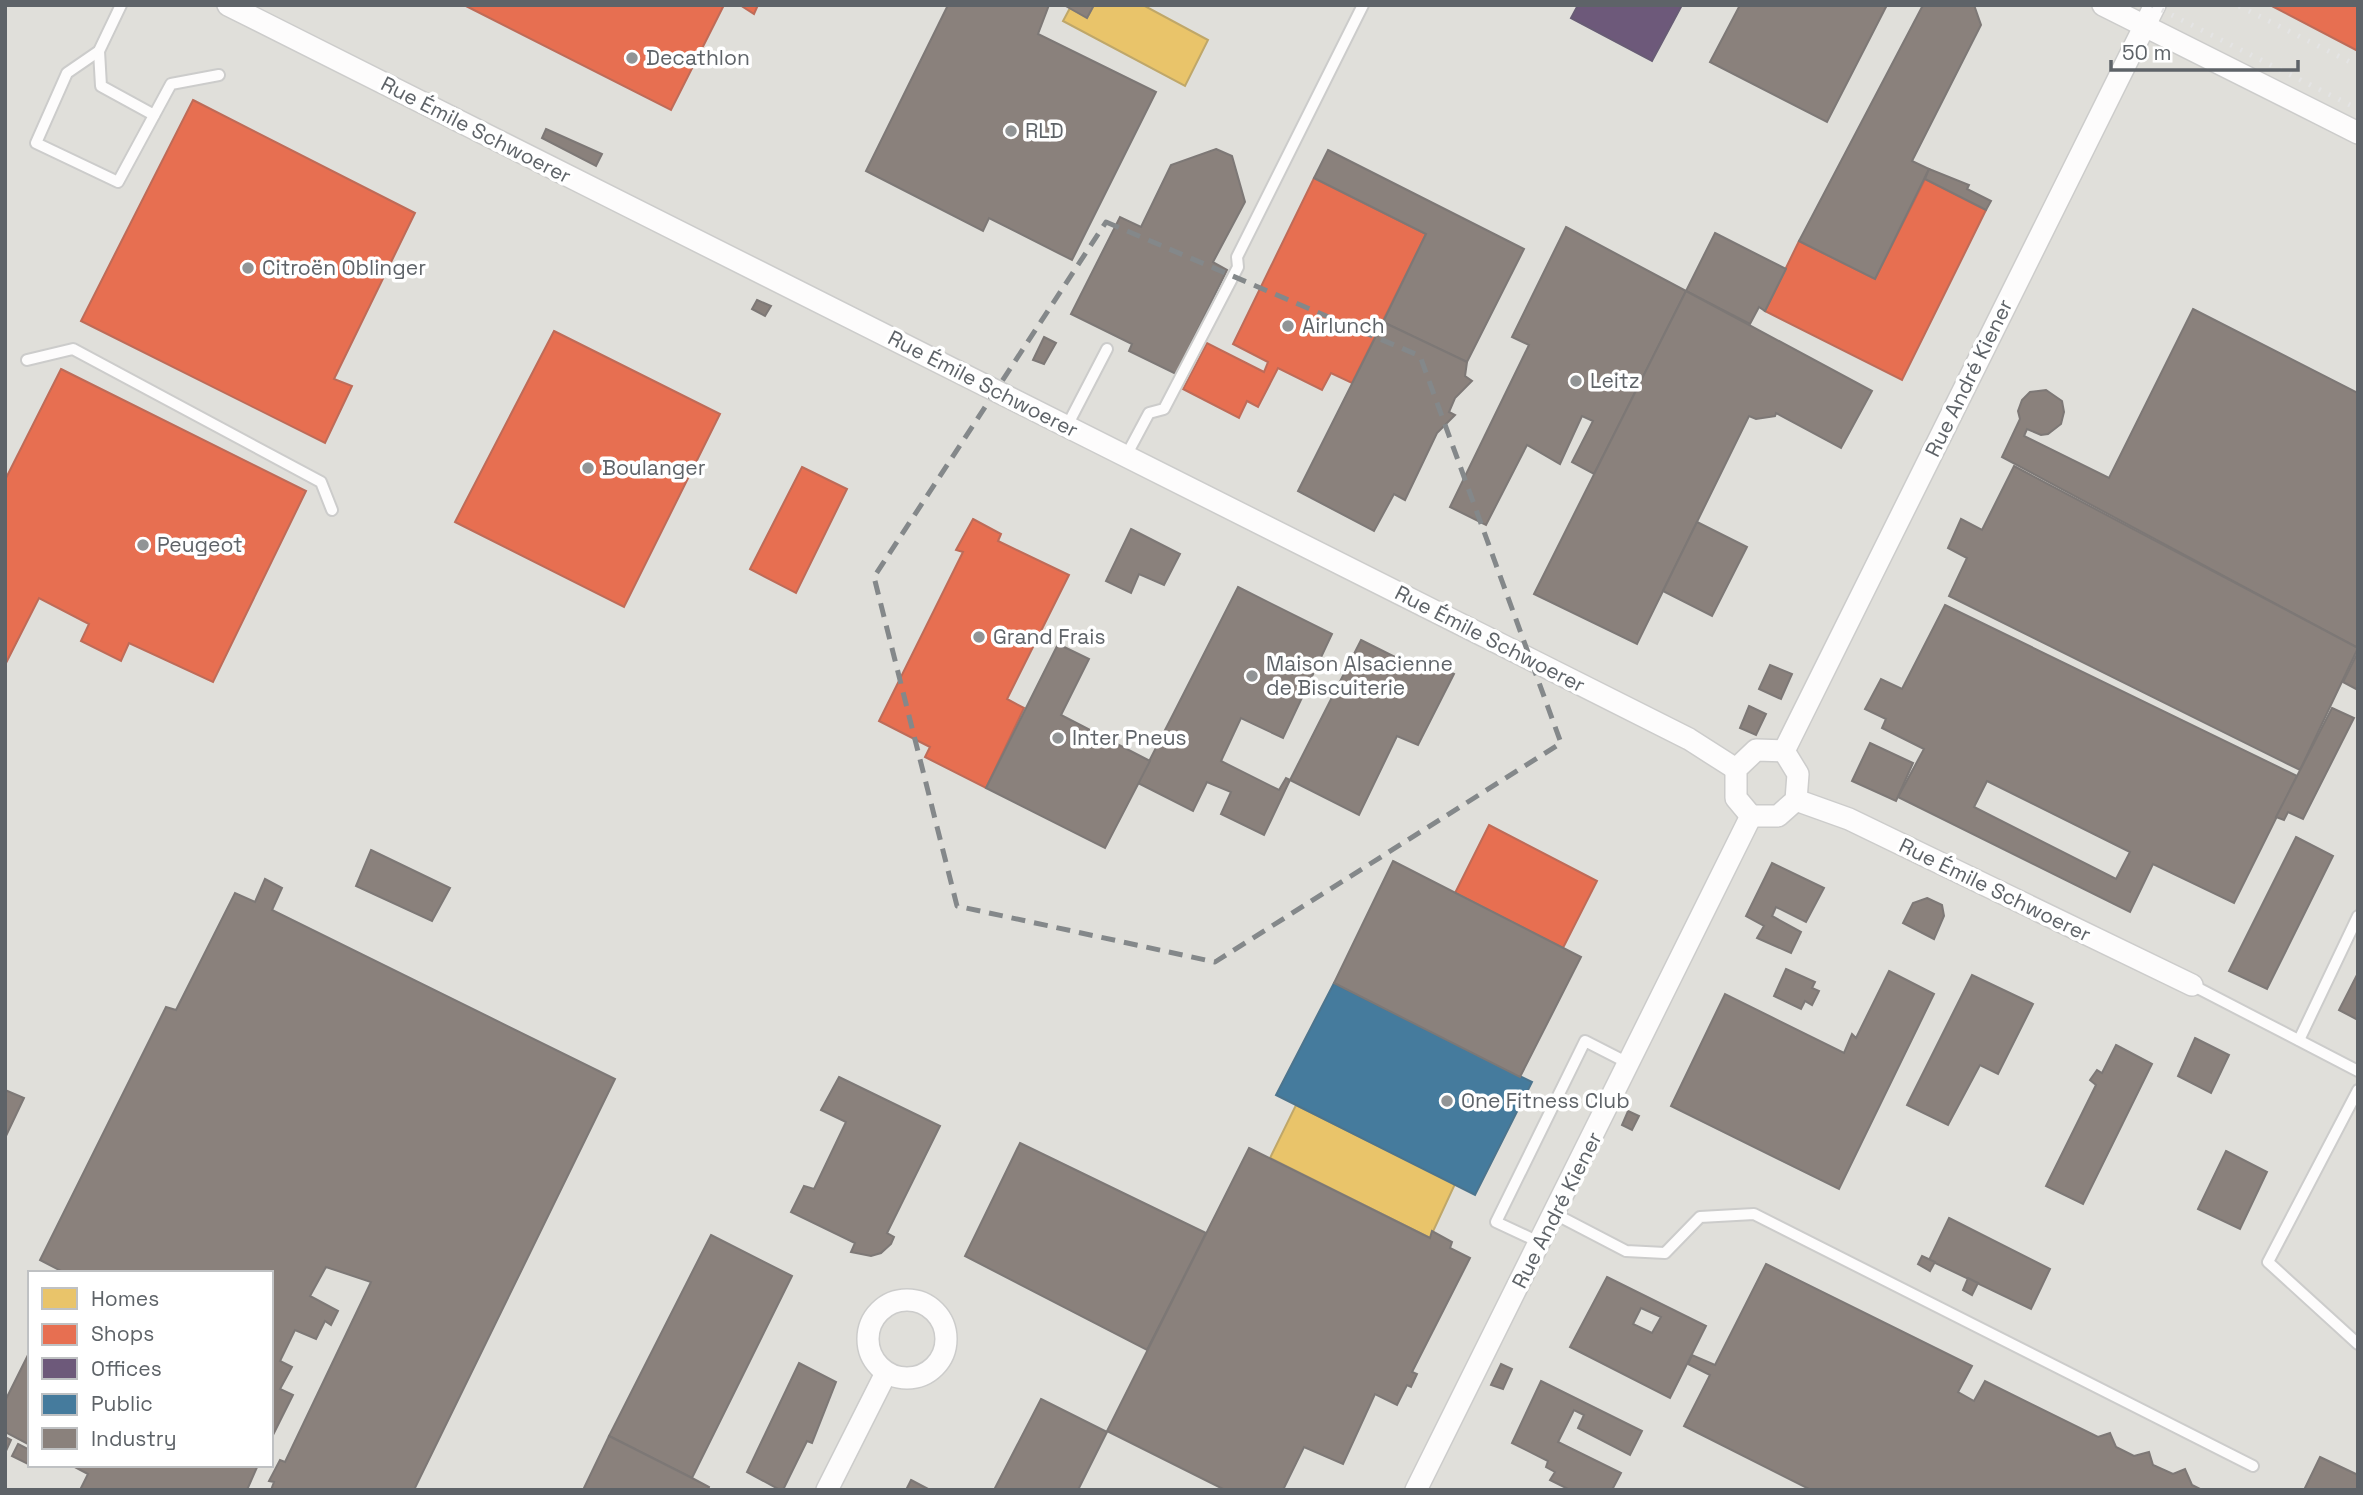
<svg xmlns="http://www.w3.org/2000/svg" width="2363" height="1495" font-family="'Space Grotesk',sans-serif">
  <style>
    .industrial { fill: #e0dfda; fill-rule: evenodd }
    .homes { fill: #e9c46a; stroke: #bfa769; stroke-width: 2 }
    .shops { fill: #e76f51; stroke: #be6b58; stroke-width: 2 }
    .offices { fill: #6d597a; stroke: #685c75; stroke-width: 2 }
    .public { fill: #457b9d; stroke: #4c748d; stroke-width: 2 }
    .industry { fill: #8a817c; stroke: #7d7876; stroke-width: 2; fill-rule: evenodd }
    .lines { fill: none; stroke-linecap: round; stroke-linejoin: round }
    .service-casing { stroke: #cccccb; stroke-width: 14 }
    .minor-casing { stroke: #cccccb; stroke-width: 24 }
    .service { stroke: #fdfcfc; stroke-width: 10 }
    .minor { stroke: #fdfcfc; stroke-width: 21 }
    .rail { stroke: #e4e4e4; stroke-width: 5; stroke-dasharray: 2 9; stroke-linecap: butt }
    .marked { fill: none; stroke: #84888a; stroke-width: 5; stroke-dasharray: 14 9; stroke-linejoin: round }
    .poi-dot { fill: #919495; stroke: #fff; stroke-width: 2.5 }
    .labels { text-anchor: middle; stroke-width: 7; stroke-linejoin: round; paint-order: stroke }
    .poi-label { font-size: 21px; fill: #5e6368; stroke: #fff; text-anchor: start }
    .street-label { font-size: 21px; fill: #5e6368; stroke: #fff }
  </style>
  <rect width="100%" height="100%" fill="#efeee9"/>
  <!-- industrial -->
  <path class="industrial" d="M5 5H2358V1490H5ZM30 1273H271V1465H30Z"/>
  <!-- homes -->
  <g class="homes">
    <polygon points="1094,5 1143,5 1208,40 1185,86 1063,21 1070,8 1087,18"/>
    <polygon points="1296,1105 1455,1184 1430,1238 1270,1158"/>
  </g>
  <!-- shops -->
  <g class="shops">
    <polygon points="464,5 724,5 671,110"/>
    <polygon points="740,5 758,5 754,14"/>
    <polygon points="2270,5 2358,5 2358,51"/>
    <polygon points="193,100 415,213 334,379 352,386 325,443 81,321"/>
    <polygon points="1314,178 1426,234 1352,383 1331,373 1322,390 1278,368 1258,407 1247,401 1239,418 1183,389 1207,343 1264,372 1268,362 1233,344"/>
    <polygon points="1925,179 1986,210 1902,380 1765,311 1799,241 1875,279"/>
    <polygon points="554,331 720,414 624,607 455,522"/>
    <polygon points="61,369 306,491 213,682 129,643 121,661 81,641 89,624 39,598 5,665 5,480"/>
    <polygon points="802,467 847,489 796,593 750,569"/>
    <polygon points="973,519 1001,534 998,541 1069,575 1007,699 1024,708 986,788 925,757 930,747 879,721 963,552 956,550"/>
    <polygon points="1489,825 1597,881 1563,948 1455,893"/>
  </g>
  <!-- offices -->
  <polygon class="offices" points="1578,5 1682,5 1652,61 1571,18"/>
  <!-- public -->
  <polygon class="public" points="1334,983 1532,1082 1475,1195 1276,1095"/>
  <!-- industry -->
  <g class="industry">
    <polygon points="948,5 1049,5 1038,34 1156,92 1072,260 989,218 983,231 866,171"/>
    <polygon points="1064,5 1094,5 1087,18"/>
    <polygon points="1740,5 1887,5 1827,122 1710,62"/>
    <polygon points="1923,5 1974,5 1981,25 1912,161 1929,169 1875,279 1799,241"/>
    <polygon points="546,129 602,154 596,166 542,138"/>
    <polygon points="1216,149 1232,156 1245,202 1213,262 1227,270 1176,374 1129,351 1132,344 1071,314 1120,217 1141,227 1171,165"/>
    <polygon points="1328,150 1524,249 1467,362 1383,322 1426,234 1314,178"/>
    <polygon points="1929,169 1969,185 1967,189 1991,201 1986,210 1925,179"/>
    <polygon points="1566,227 1686,291 1594,474 1572,462 1593,421 1582,416 1560,464 1527,445 1486,525 1450,507 1529,345 1512,337"/>
    <polygon points="1715,233 1786,269 1765,311 1759,307 1750,324 1686,291"/>
    <polygon points="1686,291 1872,391 1841,448 1776,413 1775,416 1756,419 1749,416 1637,644 1534,594"/>
    <polygon points="757,300 771,306 765,316 752,309"/>
    <polygon points="2193,309 2358,393 2358,648 2002,457 2020,419 2018,411 2022,400 2030,392 2046,390 2062,401 2064,412 2061,424 2048,434 2041,435 2027,429 2024,436 2109,478"/>
    <polygon points="1383,322 1467,362 1465,376 1472,381 1455,398 1449,412 1455,415 1437,433 1405,500 1394,494 1374,531 1298,491"/>
    <polygon points="1044,337 1056,343 1044,364 1033,360"/>
    <polygon points="2014,466 2358,648 2300,770 1949,596 1967,558 1948,548 1961,519 1982,530"/>
    <polygon points="1697,522 1747,547 1712,616 1663,591"/>
    <polygon points="1131,529 1180,554 1164,585 1139,574 1131,593 1106,581"/>
    <polygon points="1238,587 1332,634 1283,738 1241,718 1221,761 1279,790 1286,778 1290,780 1264,835 1221,814 1231,792 1207,782 1193,811 1138,783"/>
    <path d="M1945 605 2297 776 2234 903 2153 864 2130 912 1898 797 1924 749 1882 728 1886 719 1865 709 1881 679 1902 689ZM1987 781 2130 852 2116 879 1974 807Z"/>
    <polygon points="1361,640 1425,672 1429,662 1454,674 1418,745 1397,736 1359,815 1290,780"/>
    <polygon points="1058,644 1089,659 1061,715 1150,761 1105,848 986,788"/>
    <polygon points="2358,652 2358,690 2343,682"/>
    <polygon points="1770,665 1792,674 1781,699 1759,689"/>
    <polygon points="1749,706 1766,714 1756,735 1740,728"/>
    <polygon points="2332,708 2354,718 2303,819 2288,812 2284,820 2276,817"/>
    <polygon points="1870,743 1913,763 1896,801 1852,781"/>
    <polygon points="2296,837 2333,856 2267,989 2229,971"/>
    <polygon points="371,850 450,888 432,921 356,886"/>
    <polygon points="1393,861 1581,957 1520,1077 1334,983"/>
    <polygon points="1772,863 1824,888 1806,922 1776,907 1772,916 1801,932 1791,953 1757,938 1764,926 1746,916"/>
    <polygon points="265,879 282,888 272,910 615,1079 414,1490 271,1490 274,1482 269,1481 280,1460 285,1462 371,1282 326,1267 310,1296 338,1311 331,1325 325,1321 316,1339 295,1330 280,1361 292,1367 280,1389 293,1395 271,1439 271,1273 65,1273 40,1260 166,1007 176,1010 235,893 255,902"/>
    <polygon points="1927,898 1942,905 1944,916 1934,939 1903,923 1913,903"/>
    <polygon points="1786,969 1815,982 1812,988 1819,991 1812,1005 1805,1001 1801,1009 1774,996"/>
    <polygon points="1889,971 1934,994 1839,1189 1671,1106 1725,994 1844,1053 1852,1034 1856,1038"/>
    <polygon points="2358,973 2358,1020 2339,1010"/>
    <polygon points="1972,975 2033,1004 1998,1074 1980,1065 1948,1125 1907,1105"/>
    <polygon points="2195,1038 2229,1055 2211,1093 2178,1076"/>
    <polygon points="2116,1045 2152,1064 2083,1204 2046,1186 2096,1085 2090,1080 2097,1070 2102,1073"/>
    <polygon points="839,1077 940,1126 887,1233 894,1237 891,1244 881,1253 871,1256 851,1252 855,1243 791,1212 804,1186 814,1189 846,1122 821,1110"/>
    <polygon points="5,1090 24,1098 5,1138"/>
    <polygon points="1628,1111 1639,1116 1632,1130 1622,1125"/>
    <polygon points="1020,1143 1206,1233 1147,1350 965,1256"/>
    <polygon points="1249,1148 1430,1238 1432,1231 1452,1242 1450,1248 1470,1258 1412,1372 1417,1374 1411,1387 1407,1385 1397,1405 1375,1394 1343,1464 1304,1447 1283,1490 1225,1490 1107,1431"/>
    <polygon points="2226,1151 2267,1172 2240,1229 2198,1209"/>
    <polygon points="1949,1218 2050,1269 2031,1309 1929,1260"/>
    <polygon points="711,1235 792,1276 692,1478 609,1436"/>
    <polygon points="1922,1256 1935,1262 1930,1271 1918,1264"/>
    <polygon points="1766,1264 1972,1366 1958,1392 1974,1401 1985,1381 2098,1437 2110,1433 2116,1447 2134,1456 2149,1452 2153,1465 2173,1474 2185,1469 2192,1485 2202,1490 1811,1490 1684,1426 1710,1375 1688,1364 1692,1355 1715,1365"/>
    <path d="M1607 1277 1706 1326 1670 1398 1570 1347ZM1641 1308 1661 1317 1652 1333 1633 1324Z"/>
    <polygon points="1968,1278 1978,1283 1972,1295 1963,1290"/>
    <polygon points="30,1351 30,1445 5,1432 5,1401"/>
    <polygon points="799,1363 836,1382 812,1443 807,1441 783,1490 780,1490 747,1472"/>
    <polygon points="1501,1364 1512,1369 1503,1389 1491,1385"/>
    <polygon points="1541,1381 1642,1431 1630,1455 1578,1428 1584,1415 1574,1410 1558,1442 1621,1473 1612,1490 1570,1490 1550,1480 1555,1472 1546,1467 1548,1461 1512,1443"/>
    <polygon points="1041,1399 1107,1432 1078,1490 994,1490"/>
    <polygon points="609,1436 692,1478 709,1487 708,1490 583,1490"/>
    <polygon points="5,1437 11,1440 5,1453"/>
    <polygon points="18,1444 30,1450 30,1465 12,1456"/>
    <polygon points="2320,1457 2358,1475 2358,1490 2304,1490"/>
    <polygon points="71,1465 258,1465 247,1490 80,1490 88,1474"/>
    <polygon points="911,1480 930,1490 906,1490"/>
  </g>
  <g class="lines">
    <!-- service casing -->
    <g class="service-casing">
      <g id="service">
        <polyline points="121,5 99,51 67,73 36,143 118,182 171,84 219,75"/>
        <polyline points="99,51 101,86 154,115"/>
        <polyline points="27,360 73,349 321,482 332,510"/>
        <polyline points="1067,426 1107,349"/>
        <polyline points="1126,456 1149,413 1164,409 1238,267 1237,257 1363,5"/>
        <polyline points="2192,985 2358,1071"/>
        <polyline points="2299,1040 2358,916"/>
        <polyline points="2358,1090 2268,1262 2358,1344"/>
        <polyline points="1555,1214 1626,1251 1665,1253 1700,1217 1754,1214 2253,1466"/>
        <polyline points="1541,1243 1496,1222 1585,1041 1630,1064"/>
      </g>
    </g>
    <!-- minor casing -->
    <g class="minor-casing">
      <g id="minor">
        <polyline points="228,5 1689,739 1736,769"/>
        <polyline points="2103,5 2358,133"/>
        <polyline points="1784,751 2155,5"/>
        <polyline points="1796,800 1849,819 2192,985"/>
        <polyline points="1751,816 1736,798 1736,769 1756,750 1784,751"/>
        <polyline points="1751,816 1778,816 1796,800 1798,774 1784,751"/>
        <circle cx="907" cy="1339" r="39"/>
        <polyline points="827,1490 886,1373"/>
        <polyline points="1416,1490 1751,816"/>
      </g>
    </g>
    <!-- service -->
    <use href="#service" class="service"/>
    <!-- minor -->
    <use href="#minor" class="minor"/>
    <!-- rail -->
    <g class="rail">
      <polyline points="2152,5 2358,109"/>
      <polyline points="2239,6 2358,66"/>
    </g>
  </g>
  <!-- marked area -->
  <path class="marked" d="M1106 222 1420 356 1561 743 1215 962 957 906 874 577Z"/>
  <!-- markers -->
  <g class="poi-dot">
    <circle cx="632" cy="58" r="7"/>
    <circle cx="1011" cy="131" r="7"/>
    <circle cx="248" cy="268" r="7"/>
    <circle cx="1288" cy="326" r="7"/>
    <circle cx="1576" cy="381" r="7"/>
    <circle cx="588" cy="468" r="7"/>
    <circle cx="143" cy="545" r="7"/>
    <circle cx="979" cy="637" r="7"/>
    <circle cx="1252" cy="676" r="7"/>
    <circle cx="1058" cy="738" r="7"/>
    <circle cx="1447" cy="1101" r="7"/>
  </g>
  <g class="labels">
    <!-- poi labels -->
    <g class="poi-label">
      <text x="646" y="65">Decathlon</text>
      <text x="1025" y="138">RLD</text>
      <text x="262" y="275">Citroën Oblinger</text>
      <text x="1302" y="333">Airlunch</text>
      <text x="1590" y="388">Leitz</text>
      <text x="602" y="475">Boulanger</text>
      <text x="157" y="552">Peugeot</text>
      <text x="993" y="644">Grand Frais</text>
      <text x="1266" y="671">Maison Alsacienne<tspan x="1266" dy="24">de Biscuiterie</tspan></text>
      <text x="1072" y="745">Inter Pneus</text>
      <text x="1461" y="1108">One Fitness Club</text>
    </g>
    <!-- street labels -->
    <g class="street-label">
      <text transform="translate(476 130) rotate(27)" y="7">Rue Émile Schwoerer</text>
      <text transform="translate(1969 378) rotate(-64)" y="7">Rue André Kiener</text>
      <text transform="translate(983 384) rotate(27)" y="7">Rue Émile Schwoerer</text>
      <text transform="translate(1490 639) rotate(27)" y="7">Rue Émile Schwoerer</text>
      <text transform="translate(1995 890) rotate(26)" y="7">Rue Émile Schwoerer</text>
      <text transform="translate(1557 1210) rotate(-63)" y="7">Rue André Kiener</text>
    </g>
  </g>
  <!-- border -->
  <rect width="2363" height="1495" fill="none" stroke="#5e6368" stroke-width="14"/>
  <!-- legend -->
  <rect x="28" y="1271" width="245" height="196" fill="#ffffff" stroke="#bfc1c3" stroke-width="2"/>
  <rect x="42" y="1288" width="35" height="21" fill="#e9c46a" stroke="#bfc1c3" stroke-width="2"/>
  <text x="91" y="1306" font-size="21" fill="#5e6368">Homes</text>
  <rect x="42" y="1324" width="35" height="21" fill="#e76f51" stroke="#bfc1c3" stroke-width="2"/>
  <text x="91" y="1341" font-size="21" fill="#5e6368">Shops</text>
  <rect x="42" y="1358" width="35" height="21" fill="#6d597a" stroke="#bfc1c3" stroke-width="2"/>
  <text x="91" y="1376" font-size="21" fill="#5e6368">Offices</text>
  <rect x="42" y="1394" width="35" height="21" fill="#457b9d" stroke="#bfc1c3" stroke-width="2"/>
  <text x="91" y="1411" font-size="21" fill="#5e6368">Public</text>
  <rect x="42" y="1428" width="35" height="21" fill="#8a817c" stroke="#bfc1c3" stroke-width="2"/>
  <text x="91" y="1446" font-size="21" fill="#5e6368">Industry</text>
  <!-- scale -->
  <path d="M2111 60v10h187v-10" fill="none" stroke="#5e6368" stroke-width="3.5"/>
  <text x="2122" y="60" font-size="21" fill="#5e6368" stroke="#ffffff" stroke-width="5" paint-order="stroke">50 m</text>
</svg>
